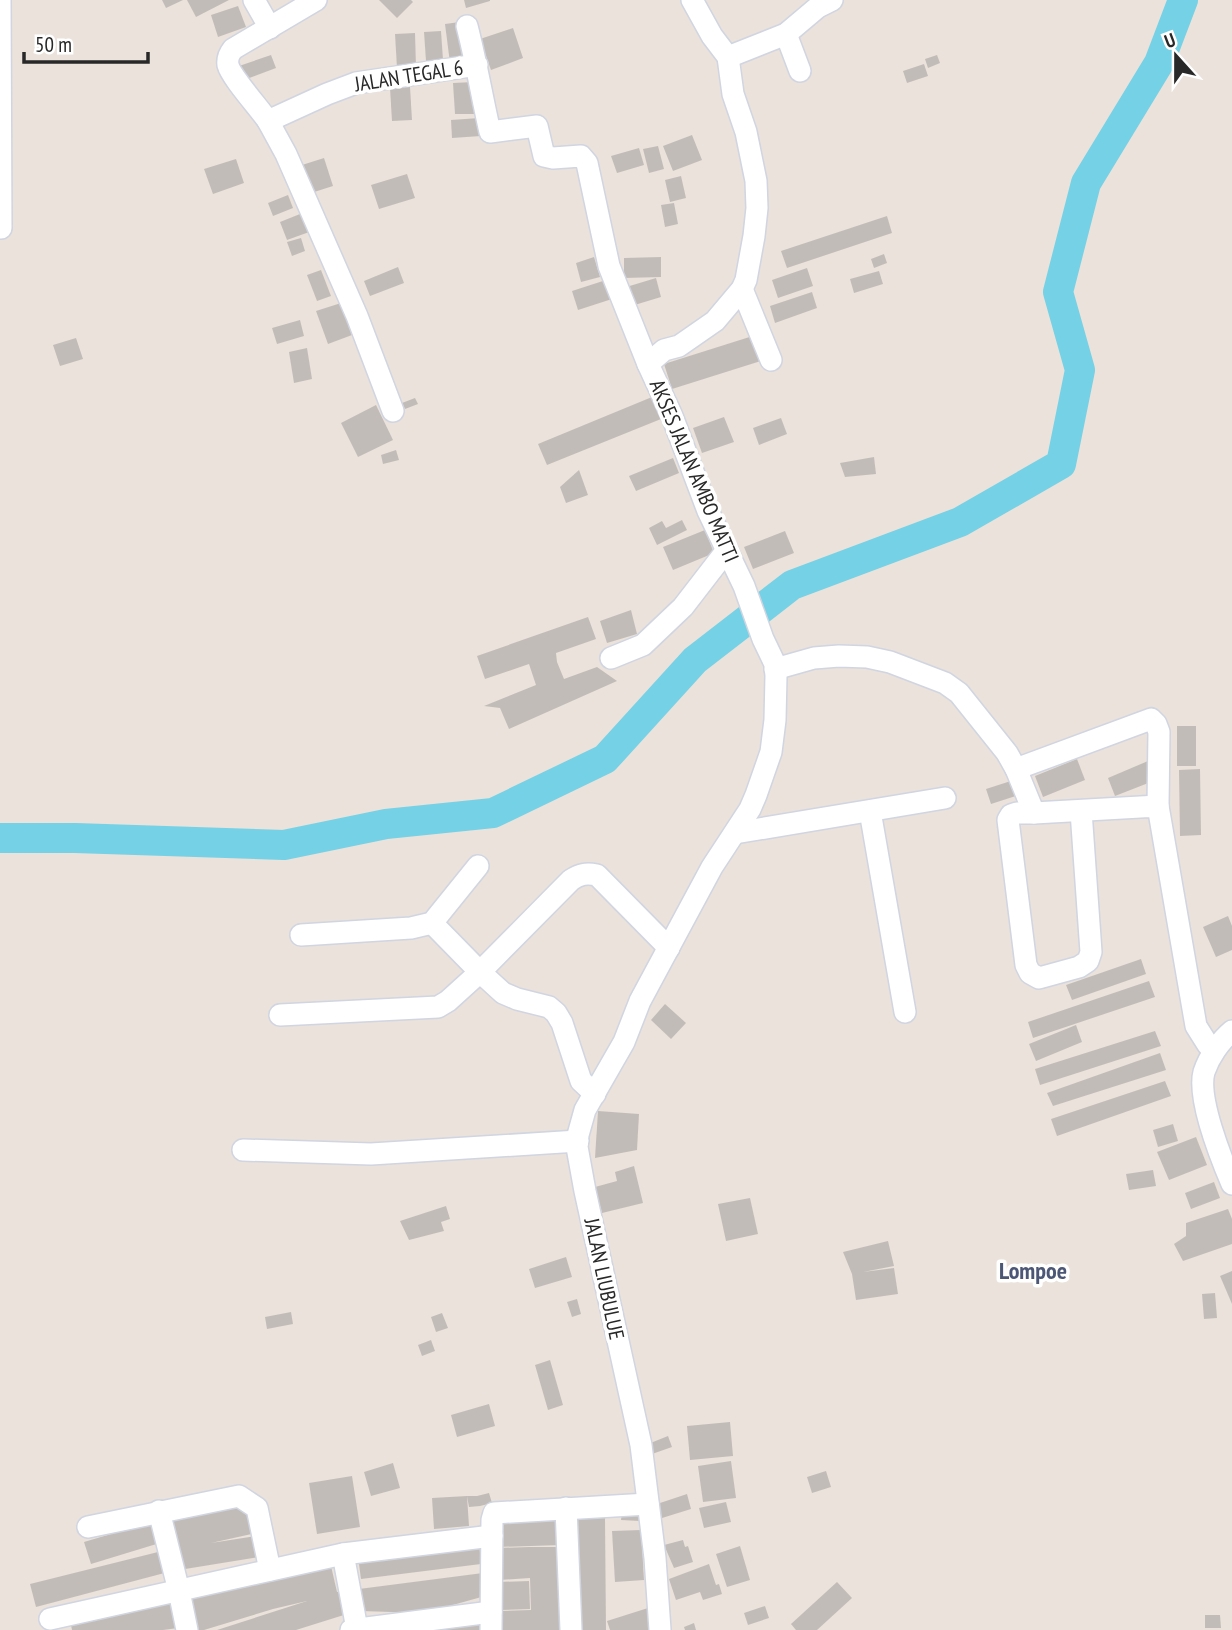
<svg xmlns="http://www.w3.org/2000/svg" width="1232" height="1630" font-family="'PT Sans Narrow',sans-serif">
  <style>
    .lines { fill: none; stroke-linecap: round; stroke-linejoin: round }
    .river { stroke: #74d1e6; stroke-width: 30 }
    .building { fill: #c2bcb8 }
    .minor-casing { stroke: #d0d5e1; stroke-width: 24 }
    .minor { stroke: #fff; stroke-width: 21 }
    .labels { text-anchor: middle; stroke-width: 7; stroke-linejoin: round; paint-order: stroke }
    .street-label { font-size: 21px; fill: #282828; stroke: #fff }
    .quarter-label { font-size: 24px; font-weight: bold; fill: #4c5776; stroke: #fff }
  </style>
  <rect width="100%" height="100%" fill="#eae2db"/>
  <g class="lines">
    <!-- river -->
    <polyline class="river" points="0,838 75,838 284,845 386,824 493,813 605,759 695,660 792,585 960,522 1061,464 1080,370 1058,292 1086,183 1159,63 1183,0"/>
  </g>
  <!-- building -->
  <g class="building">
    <polygon points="162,0 183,0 166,8"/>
    <polygon points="187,0 229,0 196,17"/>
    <polygon points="379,0 411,0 413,2 397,18"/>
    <polygon points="464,0 490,0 490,1 466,8"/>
    <polygon points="238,6 246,27 218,37 211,15"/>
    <polygon points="460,22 466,60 450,63 445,24"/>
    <polygon points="513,28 523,58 491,70 480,39"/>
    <polygon points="441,31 443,60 426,61 424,32"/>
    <polygon points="415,33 416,67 397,68 395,34"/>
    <polygon points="271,55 276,68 244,80 239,66"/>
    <polygon points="937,55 940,63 928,68 925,59"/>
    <polygon points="924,64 928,76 907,83 903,71"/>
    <polygon points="474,82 475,114 455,114 453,83"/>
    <polygon points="410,87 412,120 392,121 390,88"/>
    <polygon points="479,118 481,136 452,138 451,120"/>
    <polygon points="692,135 702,160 673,171 663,146"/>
    <polygon points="658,146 664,169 649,173 643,149"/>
    <polygon points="639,148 644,165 617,173 611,156"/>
    <polygon points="324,158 333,186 311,193 302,165"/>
    <polygon points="236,159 244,183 213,194 204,169"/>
    <polygon points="407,174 415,198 379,209 371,185"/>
    <polygon points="681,176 686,198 670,202 665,180"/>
    <polygon points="288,195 293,208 273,216 268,203"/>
    <polygon points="674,203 678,224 665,227 661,205"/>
    <polygon points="305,212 312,231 287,240 280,222"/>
    <polygon points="887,216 892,233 787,268 781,251"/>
    <polygon points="301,238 305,251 292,256 287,242"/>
    <polygon points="884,254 887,263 874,268 871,259"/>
    <polygon points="594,257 600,277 581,282 576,263"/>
    <polygon points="661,257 661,277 624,278 624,258"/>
    <polygon points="398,267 404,283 370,296 364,281"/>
    <polygon points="807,268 813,286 778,298 772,280"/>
    <polygon points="321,270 331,296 317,301 307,275"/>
    <polygon points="879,271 883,284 854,293 850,279"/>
    <polygon points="656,278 661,297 628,307 623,288"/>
    <polygon points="606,280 612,299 578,310 572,291"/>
    <polygon points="812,292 817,308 775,323 770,306"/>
    <polygon points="341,303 352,335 328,344 316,311"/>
    <polygon points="300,320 304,336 277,344 272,328"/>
    <polygon points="759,334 767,359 672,389 664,364"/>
    <polygon points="76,338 83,359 60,366 53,345"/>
    <polygon points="307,348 312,379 294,383 289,352"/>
    <polygon points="652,397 661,419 547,465 538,444"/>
    <polygon points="415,398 418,404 405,409 402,403"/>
    <polygon points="376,405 393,440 358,457 341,423"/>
    <polygon points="724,417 734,442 702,453 693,428"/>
    <polygon points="781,418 787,434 759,445 753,428"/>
    <polygon points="396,450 399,460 383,464 381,455"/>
    <polygon points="874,457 876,474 845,477 840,463"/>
    <polygon points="673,458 679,473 636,491 629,476"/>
    <polygon points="579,470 588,495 566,503 560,487"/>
    <polygon points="682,520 687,530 657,545 649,528 662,521 666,528"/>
    <polygon points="705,530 714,553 673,570 663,547"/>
    <polygon points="785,531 794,553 753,569 744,547"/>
    <polygon points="631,610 637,634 607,643 600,621"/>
    <polygon points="588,617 596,639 556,653 557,662 564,679 597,667 617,681 509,729 500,708 484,706 536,685 529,664 485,679 477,656"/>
    <rect x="1177" y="726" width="19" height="40"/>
    <polygon points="1077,759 1085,780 1043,797 1035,776"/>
    <polygon points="1148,761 1156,780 1115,796 1108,778"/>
    <polygon points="1200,769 1201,835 1180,836 1179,770"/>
    <polygon points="1017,779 1022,794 991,804 986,789"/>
    <polygon points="1228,916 1232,926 1232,950 1216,957 1203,927"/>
    <polygon points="1141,959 1146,974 1072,1000 1066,985"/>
    <polygon points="1149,981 1155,997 1033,1038 1028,1022"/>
    <polygon points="665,1004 686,1023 671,1039 651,1020"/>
    <polygon points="1076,1025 1082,1042 1036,1061 1029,1044"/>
    <polygon points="1155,1031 1161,1046 1040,1085 1035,1069"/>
    <polygon points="1160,1053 1166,1070 1053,1106 1047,1093"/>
    <polygon points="1165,1081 1171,1096 1057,1136 1051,1119"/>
    <polygon points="598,1111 639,1114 637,1150 595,1158"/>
    <polygon points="1173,1124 1178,1141 1158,1147 1153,1130"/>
    <polygon points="1196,1137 1207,1165 1169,1180 1157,1152"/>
    <polygon points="634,1166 643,1203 602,1213 595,1187 617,1181 615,1172"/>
    <polygon points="1153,1170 1156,1186 1129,1190 1126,1174"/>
    <polygon points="1214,1182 1220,1198 1191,1209 1185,1193"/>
    <polygon points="750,1198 758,1234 726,1241 718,1204"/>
    <polygon points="446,1206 450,1219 441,1222 444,1231 409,1240 400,1221"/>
    <polygon points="1228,1209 1232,1219 1232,1244 1183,1261 1174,1244 1186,1236 1186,1223"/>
    <polygon points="888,1241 894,1266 863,1272 894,1268 898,1294 856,1300 852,1274 843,1252"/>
    <polygon points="566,1257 572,1277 535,1288 529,1269"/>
    <polygon points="1232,1271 1232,1304 1220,1276"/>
    <polygon points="1215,1293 1217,1318 1204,1319 1202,1294"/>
    <polygon points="577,1299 581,1314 572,1317 567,1302"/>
    <polygon points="291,1312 293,1324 267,1329 265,1317"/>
    <polygon points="442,1313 448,1328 436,1332 431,1317"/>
    <polygon points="431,1340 435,1351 422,1356 418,1345"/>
    <polygon points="550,1360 563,1405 548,1410 535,1365"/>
    <polygon points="489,1404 495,1426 457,1437 451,1415"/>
    <polygon points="730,1422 733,1456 690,1460 687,1426"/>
    <polygon points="668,1436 672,1447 652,1454 648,1444"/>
    <polygon points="731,1461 736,1498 703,1502 698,1466"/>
    <polygon points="393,1463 400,1488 371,1496 364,1472"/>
    <polygon points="826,1471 831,1487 812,1493 807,1477"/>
    <polygon points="352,1476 360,1527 317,1534 309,1483"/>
    <polygon points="489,1493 492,1503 480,1506 469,1507 467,1496 469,1526 434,1529 432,1498 467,1496 477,1496"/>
    <polygon points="687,1494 691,1509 662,1518 657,1504"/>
    <polygon points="726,1502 731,1522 704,1528 699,1508"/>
    <polygon points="255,1503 261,1532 211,1543 262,1535 266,1556 179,1570 172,1521"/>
    <polygon points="622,1511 641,1511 640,1521 621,1520"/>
    <polygon points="560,1514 561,1545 497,1547 496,1515"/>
    <polygon points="573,1518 605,1518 606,1630 574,1630"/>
    <polygon points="155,1521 163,1542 91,1564 84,1542"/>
    <polygon points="641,1530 644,1580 615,1582 612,1531"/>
    <polygon points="683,1540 685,1547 688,1546 693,1562 674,1568 664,1545"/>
    <polygon points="479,1542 481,1564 361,1579 358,1557"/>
    <polygon points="740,1546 750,1580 727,1587 716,1554"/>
    <polygon points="529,1547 562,1547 563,1630 499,1630 499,1611 531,1610 530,1578 499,1580 498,1548"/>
    <polygon points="166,1550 172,1571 36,1607 30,1584"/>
    <polygon points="709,1564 716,1585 719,1584 722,1594 703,1600 700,1592 676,1600 669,1579"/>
    <polygon points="331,1566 337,1592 340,1592 347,1614 296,1630 217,1630 307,1601 273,1609 204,1630 193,1630 186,1592"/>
    <polygon points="483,1573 485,1596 424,1613 360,1611 359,1589"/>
    <polygon points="529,1581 530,1609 499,1610 498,1582"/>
    <polygon points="837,1582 852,1598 817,1630 796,1630 791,1624"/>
    <polygon points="172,1595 178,1628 163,1630 72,1630 71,1625"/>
    <polygon points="765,1606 769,1618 748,1625 744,1613"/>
    <polygon points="648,1608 655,1630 610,1630 607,1621"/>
    <polygon points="1205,1615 1220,1615 1221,1628 1205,1628"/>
    <polygon points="483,1623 483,1630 387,1630"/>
    <polygon points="694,1623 696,1630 685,1630 684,1627"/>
  </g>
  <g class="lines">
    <!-- minor casing -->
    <g class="minor-casing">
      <g id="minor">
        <polyline points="0,0 1,228"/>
        <polyline points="254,0 270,28"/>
        <path d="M316 0 233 49C229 54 227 58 228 65 231 77 260 109 268 121L327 94 356 83 477 65"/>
        <path d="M467 26C476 61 482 97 490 132L537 126 544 156 553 158 581 156 587 163 609 266 648 364"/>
        <polyline points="786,34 800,71"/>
        <polyline points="728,57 786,34 818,7 832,0"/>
        <polyline points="268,121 286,154 357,316 393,411"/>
        <polyline points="742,289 771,360"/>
        <polyline points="611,658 643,645 683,607 727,550"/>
        <polyline points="775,669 814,658 839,656 867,657 890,662 945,683 959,693 1007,753 1016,769 1034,813 1158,806 1196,1026 1208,1045 1216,1048"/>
        <polyline points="1016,769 1151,719 1156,724 1159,732 1158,806"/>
        <polyline points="870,811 905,1012"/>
        <polyline points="1034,813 1017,813 1011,815 1008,820 1026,965 1030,973 1039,978 1079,967 1088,961 1091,952 1081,811"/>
        <polyline points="735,833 945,798"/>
        <polyline points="432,923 480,972 503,993 517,999 549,1007 556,1013 562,1023 581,1081 595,1094"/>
        <polyline points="301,935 411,928 432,923 478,866"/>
        <path d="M280 1015 438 1007 448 1001 480 972 571 880C580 874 586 873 597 875L669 948"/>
        <path d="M1232 1031C1220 1041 1209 1057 1204 1072 1197 1098 1221 1158 1232 1184"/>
        <polyline points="243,1150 371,1154 578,1141"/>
        <polyline points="566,1508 571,1630"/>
        <polyline points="159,1511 179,1591 187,1630"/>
        <polyline points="88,1527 239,1496 257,1508 270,1570"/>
        <polyline points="343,1554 357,1629"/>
        <polyline points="50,1619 343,1554 492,1536"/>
        <polyline points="351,1630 491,1612"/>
        <polyline points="491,1630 492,1520 494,1513 648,1504"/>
        <polyline points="660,1630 655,1558 641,1445 585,1191 577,1147 578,1135 585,1110 624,1042 640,1001 712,867 750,809 756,795 771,752 775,720 776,676 775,664 763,639 744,586 708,511 672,416 648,364 664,350 679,346 715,321 742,289 746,280 754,236 757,208 756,181 746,132 733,94 728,57 712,36 692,0"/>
      </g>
    </g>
    <!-- minor -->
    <use href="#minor" class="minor"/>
  </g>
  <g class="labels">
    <!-- street labels -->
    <g class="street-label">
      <text transform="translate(409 76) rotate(-9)" y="7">JALAN TEGAL 6</text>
      <text transform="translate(694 471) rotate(67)" y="7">AKSES JALAN AMBO MATTI</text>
      <text transform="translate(604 1279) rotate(78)" y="7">JALAN LIUBULUE</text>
    </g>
    <!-- quarter labels -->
    <g class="quarter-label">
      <text x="1033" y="1279">Lompoe</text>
    </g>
  </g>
  <!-- north arrow -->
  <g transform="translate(1176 56) rotate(339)" stroke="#ffffff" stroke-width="5" paint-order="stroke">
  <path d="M0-5L12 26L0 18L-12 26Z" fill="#282828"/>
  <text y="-10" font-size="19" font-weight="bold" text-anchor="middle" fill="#282828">U</text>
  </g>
  <!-- scale -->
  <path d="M24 52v10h124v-10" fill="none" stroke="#282828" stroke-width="3.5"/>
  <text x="35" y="52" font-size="21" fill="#282828" stroke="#ffffff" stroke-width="5" paint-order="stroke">50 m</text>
</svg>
